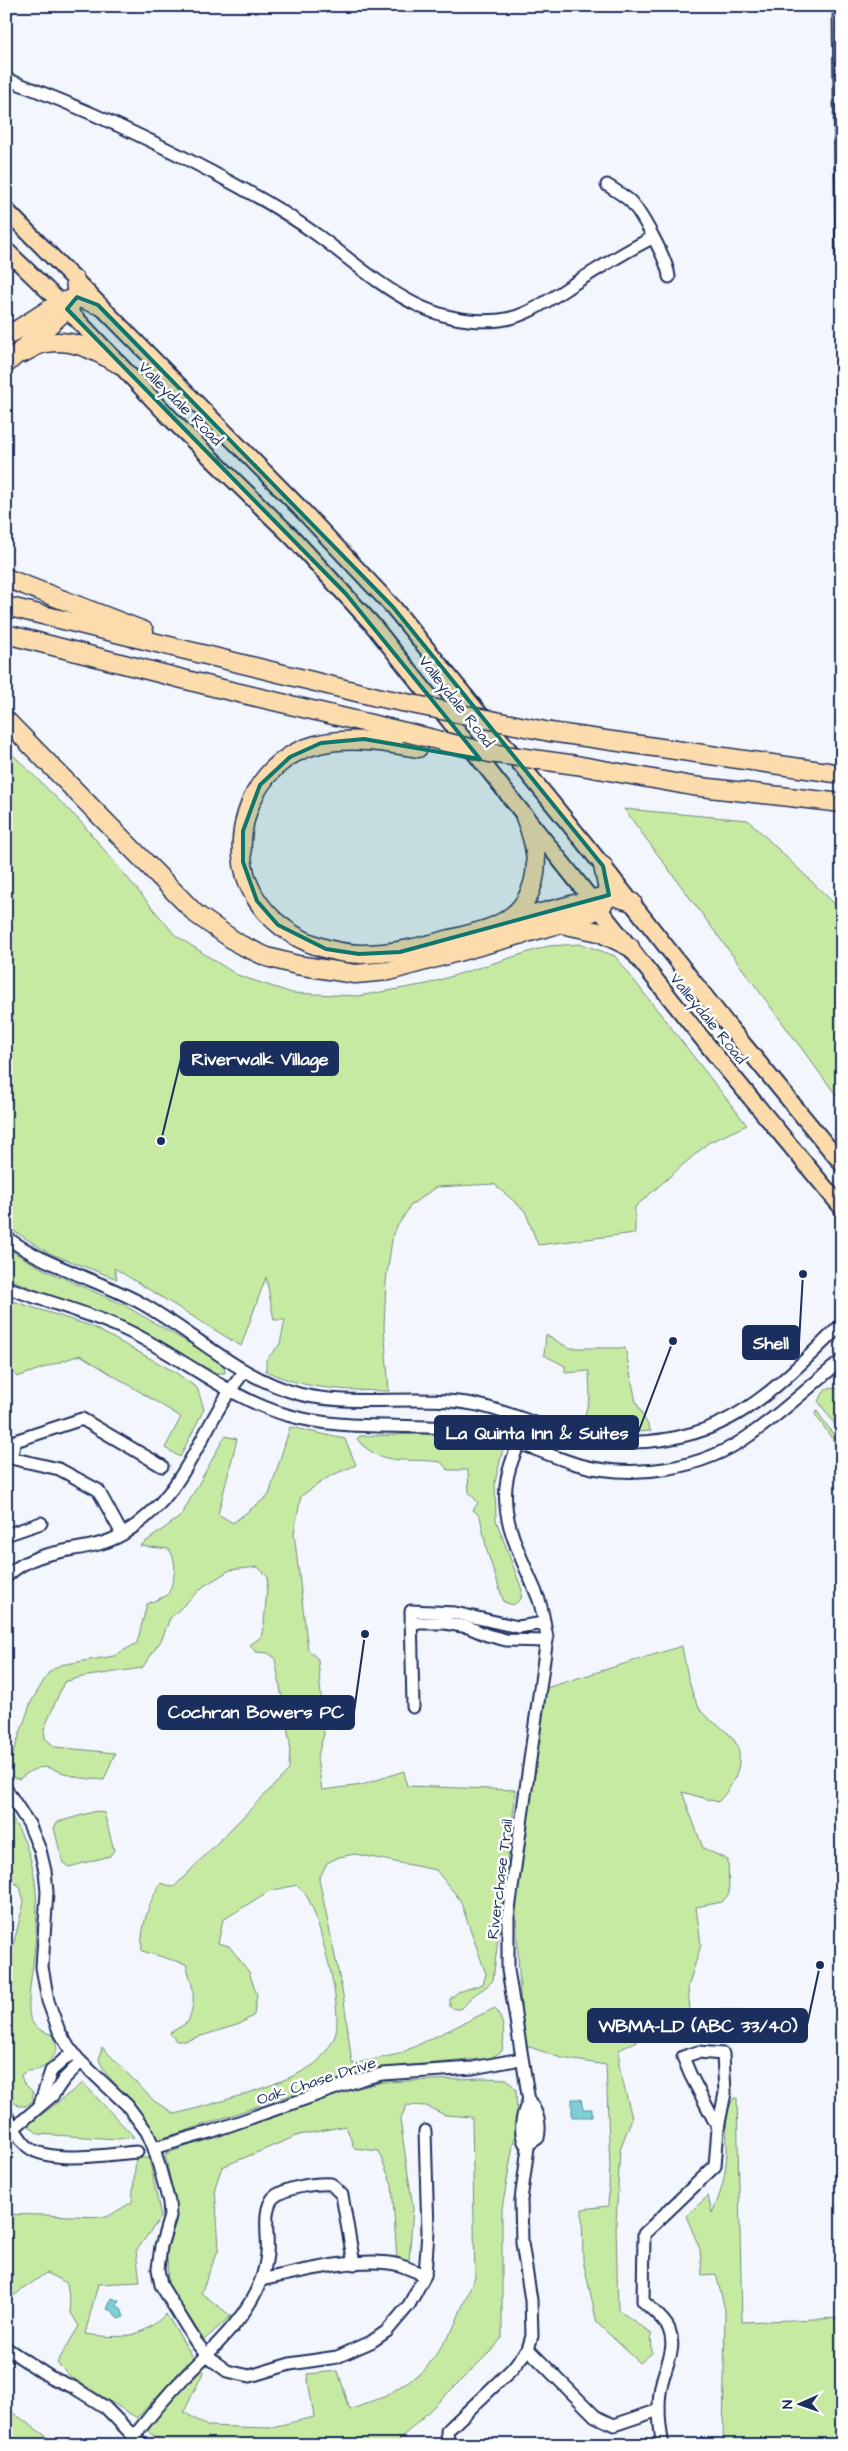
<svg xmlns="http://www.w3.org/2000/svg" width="848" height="2451" font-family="'Architects Daughter',sans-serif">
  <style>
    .green { fill: #c7eaa3; stroke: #718c80 }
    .water { fill: #7ecfd4; stroke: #568fa5 }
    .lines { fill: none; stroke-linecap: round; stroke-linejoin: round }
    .minor-casing { stroke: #1b2f5e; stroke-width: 15 }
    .major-casing { stroke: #1b2f5e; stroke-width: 19 }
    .highway-casing { stroke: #1b2f5e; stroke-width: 21 }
    .minor { stroke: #fff; stroke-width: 11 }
    .major { stroke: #fcdcac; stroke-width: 15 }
    .highway { stroke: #fcdcac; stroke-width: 18 }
    .highway-bridge-casing { stroke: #1b2f5e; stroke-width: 21; stroke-linecap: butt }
    .highway-bridge { stroke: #fcdcac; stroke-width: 18 }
    .marked { fill: #0f766e; fill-opacity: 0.2; stroke: #0f766e; stroke-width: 4; stroke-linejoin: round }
    .labels { text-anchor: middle; stroke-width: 5; stroke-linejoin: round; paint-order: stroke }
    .street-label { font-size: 16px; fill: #1b2f5e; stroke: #fff }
    .leader { fill: none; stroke: #1b2f5e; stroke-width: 2 }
    .callout-dot { fill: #1b2f5e; stroke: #fff; stroke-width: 2 }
    .callout { fill: #1b2f5e; stroke: #1b2f5e; stroke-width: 2 }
    .callout-label { font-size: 18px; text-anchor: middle; font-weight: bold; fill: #fff }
  </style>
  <rect width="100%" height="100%" fill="#f3f6fd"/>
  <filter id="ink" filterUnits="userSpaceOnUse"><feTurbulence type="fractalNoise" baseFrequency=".02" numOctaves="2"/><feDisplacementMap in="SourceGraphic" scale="10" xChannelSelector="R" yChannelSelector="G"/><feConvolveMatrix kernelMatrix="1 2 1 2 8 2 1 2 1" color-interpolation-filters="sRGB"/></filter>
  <g filter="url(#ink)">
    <!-- green -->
    <g class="green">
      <path d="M6 748 81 822 175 935 237 975 292 993 358 996 427 984 548 946 582 944 615 956 747 1125 708 1143 635 1207V1233L538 1245 525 1211 494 1184 436 1187 411 1205 393 1233 386 1281 384 1327 389 1391C346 1390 305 1390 266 1371V1360L280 1344 285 1320H274L266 1277 241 1346 114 1268 117 1279 49 1253 6 1226Z"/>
      <polygon points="624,809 748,820 842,911 842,1103"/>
      <polygon points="6,1248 45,1270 122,1304 206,1353 224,1366 225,1373 216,1373 122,1323 6,1278"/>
      <polygon points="6,1299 91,1326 175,1372 197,1388 204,1409 180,1457 165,1448 181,1417 80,1355 17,1377 6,1362"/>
      <polygon points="546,1335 569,1348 625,1348 636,1402 651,1431 609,1434 581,1429 590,1397 589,1371 565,1373 565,1366 544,1355"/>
      <polygon points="836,1388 842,1392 842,1434 818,1401 826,1389"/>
      <polygon points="817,1411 842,1447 842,1453 815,1414"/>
      <path d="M290 1427 345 1439 356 1465 330 1476 301 1496 294 1533 308 1650 318 1659 324 1734 317 1758 322 1790 362 1785 404 1771 407 1786 516 1790 493 1980C487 1988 480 1990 473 1996 464 2004 464 2013 450 2007V1999L458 1992 483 1984 486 1974 460 1900 436 1870 355 1854 339 1857 327 1863 319 1879 344 2000 352 2064 399 2054 495 2008C505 2023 505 2034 502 2051L491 2058 402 2066 331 2081 156 2141 144 2117 105 2072 99 2060 102 2047 154 2101 175 2114C206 2106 296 2082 318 2061 323 2056 332 2043 335 2036 341 2020 332 1974 327 1957 321 1937 314 1897 297 1885L269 1891 223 1920 218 1943 229 1946 249 1972 257 1995 254 2015 240 2024 185 2041H176L170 2033 188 2022C197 1999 193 1987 186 1964L142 1951C140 1930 149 1900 161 1883L174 1887 289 1770 290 1744 275 1658 268 1653 256 1652 250 1645 261 1637 264 1624 268 1577 258 1567 230 1570 204 1586 170 1618 162 1639 142 1668 82 1677 64 1682 44 1729 45 1738 55 1747 115 1753 104 1780C94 1779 83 1779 73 1776 46 1768 45 1760 19 1779L12 1777 10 1762 31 1702 49 1672 60 1665 114 1656 137 1643 147 1604 168 1595C174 1579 179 1564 169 1549L140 1546 181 1516 225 1436 237 1439 218 1514 233 1523 269 1495Z"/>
      <path d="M420 1434 461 1435 503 1449 495 1482 496 1520 522 1590 521 1599 513 1605 504 1602 487 1551 480 1516 473 1510 478 1503 469 1492 468 1470H448L441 1462C407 1457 381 1468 357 1439L360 1436Z"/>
      <path d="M682 1646C685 1664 691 1698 702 1712 709 1721 721 1726 729 1734 750 1754 735 1785 718 1802L682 1792 703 1848 728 1860 729 1894 722 1902 696 1907 701 1945 688 1987 690 2011 737 2010 738 2024 662 2029 619 2050V2066L632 2118 620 2149 616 2224 618 2310 651 2333 652 2353 640 2363 597 2323 583 2260 582 2209 608 2206 610 2166 606 2065 561 2058 527 2046 522 2028 515 1897 546 1688Z"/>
      <path d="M6 1810C42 1857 39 1908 33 1964 31 1979 27 2004 30 2018 34 2029 44 2032 54 2035L57 2049C52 2058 48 2067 37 2070 30 2071 27 2070 21 2075L23 2082 33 2092V2101L26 2106H18L8 2095 6 2086V1974L24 1902 20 1886 6 1878Z"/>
      <polygon points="96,1811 104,1813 114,1850 110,1856 69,1867 63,1863 54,1828 58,1822"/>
      <polygon points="482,2078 507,2079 516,2090 517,2122 502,2209 502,2338 490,2352 394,2445 168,2445 145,2430 197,2369 204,2371 184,2412 207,2426 268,2428 314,2417 307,2374 338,2371 350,2410 386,2396 425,2370 452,2331 475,2277 472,2117 445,2115 426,2106 407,2105 400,2120 413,2208 409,2261 397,2260 392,2184 378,2151 354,2148 346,2126 299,2135 222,2167 215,2187 219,2248 201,2293 231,2316 204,2340 168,2284 167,2254 176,2207 165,2154 336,2093 384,2082"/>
      <polygon points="83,2083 134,2137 117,2139 38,2134 28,2125"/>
      <path d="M734 2098H737L742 2322 842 2318V2445H723L725 2310 716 2274 702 2275 700 2249 686 2216 708 2196 712 2213C722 2193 726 2173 727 2150 727 2131 723 2115 734 2098Z"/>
      <path d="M136 2158H149L161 2217 136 2251 140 2282 98 2284 85 2334C121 2339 140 2339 166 2314L193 2357 137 2418 71 2377 57 2363 79 2326 71 2313 67 2283 46 2273 6 2301V2214L107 2217 132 2202Z"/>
      <polygon points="6,2408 50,2439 56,2445 6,2445"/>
    </g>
    <!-- water -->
    <g class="water">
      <polygon points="572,2099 581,2099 583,2109 592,2109 592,2117 572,2117"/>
      <polygon points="112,2298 119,2301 117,2306 121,2308 124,2317 118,2319 113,2312 107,2309"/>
    </g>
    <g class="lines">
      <!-- minor casing -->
      <g class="minor-casing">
        <g id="minor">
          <polyline points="839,6 842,258"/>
          <path d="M6 79C88 109 167 147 243 189 270 203 295 219 320 237 376 279 424 328 500 320 530 317 558 293 583 278 606 264 628 250 652 238"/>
          <path d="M607 185C615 190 623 195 630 201 641 212 668 261 669 277"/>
          <path d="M6 1237C45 1266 96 1279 139 1302 192 1331 239 1378 299 1394 354 1408 420 1393 478 1405 508 1412 537 1425 566 1433 608 1445 653 1445 694 1433 755 1415 797 1367 842 1324"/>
          <path d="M6 1287C46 1302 88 1312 126 1330 181 1356 228 1398 287 1415 346 1432 407 1422 468 1430 505 1434 540 1453 576 1464 633 1480 702 1470 750 1435 782 1413 811 1385 842 1360"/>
          <polyline points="6,1457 59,1469 98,1490 122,1534"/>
          <polyline points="11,1458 15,1441 82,1419 162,1466"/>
          <polyline points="6,1535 41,1523"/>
          <path d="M6 1577C41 1543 86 1556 123 1534 191 1492 198 1427 245 1371"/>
          <polyline points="411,1623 445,1623 468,1627 487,1635 506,1640 547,1641"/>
          <polyline points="413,1707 411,1611 455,1613 518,1627 544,1623"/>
          <polyline points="6,1789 29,1824 40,1850 45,1871 47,1892 42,1967 48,2001 59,2031 69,2048 80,2061 127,2105 147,2132 154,2148 169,2202 170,2216 161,2246 158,2269 161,2285 196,2342 208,2357 227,2371 250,2376 290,2364 337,2357 371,2342 387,2331 409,2305 425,2275 428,2232 425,2131"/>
          <polygon points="698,2052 723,2054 725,2093 718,2128 690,2074 683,2057"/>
          <path d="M528 2102C522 2115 519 2128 524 2142L529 2144"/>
          <polyline points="40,2104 51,2071 73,2052"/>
          <path d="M6 2114C12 2125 18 2138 27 2146 48 2165 110 2154 137 2152"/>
          <polyline points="14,2128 53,2095 64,2079 81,2062"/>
          <path d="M529 2144 538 2138C541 2124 538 2114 530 2102"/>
          <polyline points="154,2148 213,2131 362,2079 382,2074 473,2068 521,2059"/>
          <path d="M261 2280C298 2272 363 2255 399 2265 408 2268 417 2272 425 2275"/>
          <polyline points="6,2348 50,2377 73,2387 105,2407 142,2445"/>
          <polyline points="528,2349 595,2416 614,2425 659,2410"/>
          <path d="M134 2436C149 2418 164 2398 181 2381 211 2349 245 2322 261 2280 264 2272 266 2262 267 2254 269 2238 262 2211 273 2198 284 2187 317 2183 331 2184L342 2195 354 2264"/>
          <path d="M448 2445 447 2431 512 2369 528 2349 532 2336 531 2300 522 2243 521 2200 531 2125 529 2101 508 1970V1917L547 1638C545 1626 543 1612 539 1600 524 1561 499 1522 507 1479 511 1458 521 1440 530 1422"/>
          <path d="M663 2445C659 2425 657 2402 662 2382 666 2364 677 2349 669 2329 664 2318 651 2309 643 2301L644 2234 715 2166 718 2128"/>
        </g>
      </g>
      <!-- major casing -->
      <g class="major-casing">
        <g id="major">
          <polyline points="6,210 300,508 393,607 603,866 726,1023 842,1164"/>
          <polyline points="6,250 67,309 173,421 293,538 372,624 725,1067 842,1208"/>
        </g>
      </g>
      <!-- highway casing -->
      <g class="highway-casing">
        <g id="highway">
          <polyline points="6,337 59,303 77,297 98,305"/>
          <path d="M23 353C29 350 35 346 41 344 69 337 93 349 117 363"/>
          <polyline points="6,364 67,309 77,297 75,280"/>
          <polyline points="6,578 144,631"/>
          <polyline points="6,606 377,697"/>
          <polyline points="6,634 218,688 405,732"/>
          <polyline points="6,720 196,914 239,944 267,957 297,965 355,974 389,971 559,924 600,909 609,895 603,866"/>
          <polyline points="550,732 842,774"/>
          <path d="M418 748C366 738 304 730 266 777 249 798 240 827 242 855 246 915 304 953 361 954 392 954 421 947 450 939 478 932 510 927 526 900 542 872 536 845 525 817"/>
          <polyline points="576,765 692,786 842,803"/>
          <polyline points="507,922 609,895 632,902"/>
          <polyline points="561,924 599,932 630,947"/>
        </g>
      </g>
      <!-- minor -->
      <use href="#minor" class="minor"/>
      <!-- major -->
      <use href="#major" class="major"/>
      <!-- highway -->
      <use href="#highway" class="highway"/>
      <!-- highway-bridge casing -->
      <g class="highway-bridge-casing">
        <g id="highway-bridge">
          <polyline points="377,697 550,732"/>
          <polyline points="405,732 490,753 576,765"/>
        </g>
      </g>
      <!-- highway-bridge -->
      <use href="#highway-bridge" class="highway-bridge"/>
    </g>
  </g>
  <!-- marked area -->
  <path class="marked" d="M77 297 98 305 393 607 603 866 609 895 400 952 359 954 326 949 278 925 257 901 243 862V831L260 785 290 757 321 743 364 739 480 759 346 594 67 309Z"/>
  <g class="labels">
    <!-- street labels -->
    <g class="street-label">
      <text transform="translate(181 403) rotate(45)" y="6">Valleydale Road</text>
      <text transform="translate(457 701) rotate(52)" y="6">Valleydale Road</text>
      <text transform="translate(709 1018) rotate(51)" y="6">Valleydale Road</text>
      <text transform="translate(499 1879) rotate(-83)" y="6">Riverchase Trail</text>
      <text transform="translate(316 2080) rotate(-18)" y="6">Oak Chase Drive</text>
    </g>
  </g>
  <!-- callouts -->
  <path class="leader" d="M161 1141L181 1059M803 1274L799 1342M673 1341L638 1433M365 1634L354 1712M820 1965L807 2025"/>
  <g class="callout-dot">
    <circle cx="161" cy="1141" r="5"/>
    <circle cx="803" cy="1274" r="5"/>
    <circle cx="673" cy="1341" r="5"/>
    <circle cx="365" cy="1634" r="5"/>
    <circle cx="820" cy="1965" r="5"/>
  </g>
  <g class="callout">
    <rect x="181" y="1042" width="157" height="33" rx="5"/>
    <rect x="743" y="1326" width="56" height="33" rx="5"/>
    <rect x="435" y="1416" width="203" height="33" rx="5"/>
    <rect x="158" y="1696" width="196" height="33" rx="5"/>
    <rect x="588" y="2009" width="219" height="33" rx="5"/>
  </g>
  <g class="callout-label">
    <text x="260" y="1065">Riverwalk Village</text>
    <text x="771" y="1349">Shell</text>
    <text x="537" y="1439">La Quinta Inn &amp; Suites</text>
    <text x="256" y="1718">Cochran Bowers PC</text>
    <text x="698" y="2032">WBMA-LD (ABC 33/40)</text>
  </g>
  <!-- margin -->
  <rect width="848" height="2451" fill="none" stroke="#fff" stroke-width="25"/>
  <rect x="12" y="12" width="823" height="2426" fill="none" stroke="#1b2f5e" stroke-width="2" filter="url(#ink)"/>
  <!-- north arrow -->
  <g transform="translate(800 2404) rotate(268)" stroke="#ffffff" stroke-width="4" paint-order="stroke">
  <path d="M0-4L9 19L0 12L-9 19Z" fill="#1b2f5e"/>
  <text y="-8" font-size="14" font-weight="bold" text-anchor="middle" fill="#1b2f5e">N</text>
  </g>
</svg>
